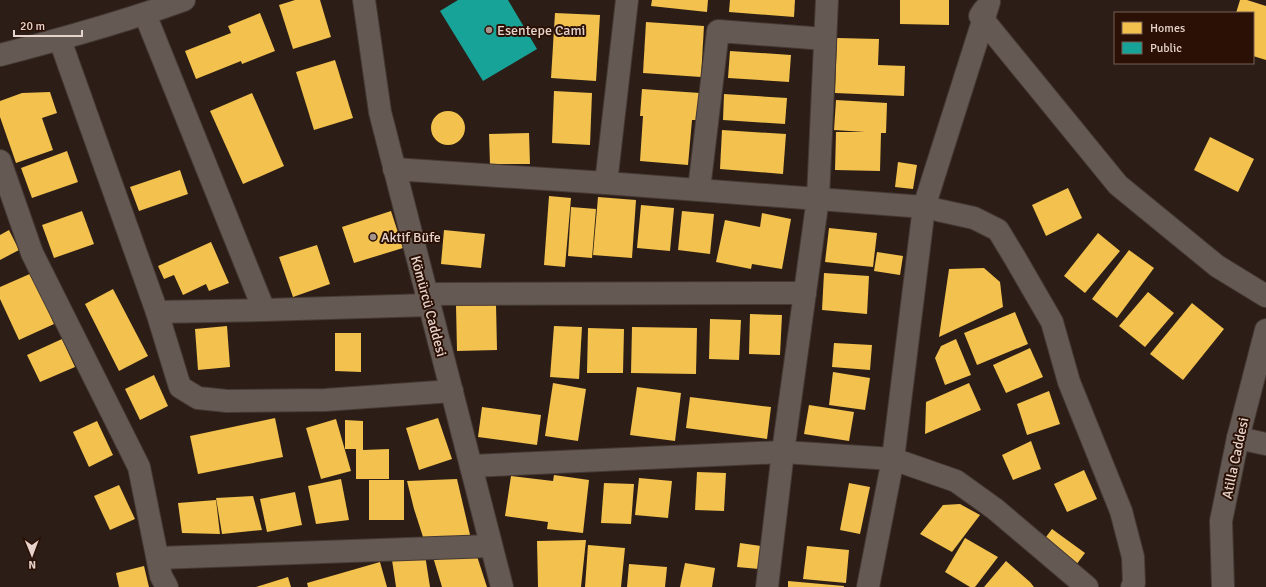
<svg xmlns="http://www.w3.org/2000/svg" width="1266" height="587" font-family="Signika,sans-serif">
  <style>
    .homes { fill: #f2c14e }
    .public { fill: #17a398 }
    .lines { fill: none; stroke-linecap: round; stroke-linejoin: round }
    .street-casing { stroke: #463935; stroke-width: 24 }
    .secondary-casing { stroke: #463935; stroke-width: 24 }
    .street { stroke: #655953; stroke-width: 22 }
    .secondary { stroke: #655953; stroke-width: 22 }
    .poi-dot { fill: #a5948c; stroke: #2b1005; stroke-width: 1.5 }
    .labels { text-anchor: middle; stroke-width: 4; stroke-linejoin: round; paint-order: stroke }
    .poi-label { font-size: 14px; fill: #e6d3cb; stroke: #2b1005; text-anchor: start }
    .street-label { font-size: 14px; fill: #e6d3cb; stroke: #2b1005 }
  </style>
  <rect width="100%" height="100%" fill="#2c1e16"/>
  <!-- homes -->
  <g class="homes">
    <polygon points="295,0 320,0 331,37 293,49 279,5"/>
    <polygon points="652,0 708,0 707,12 651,6"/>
    <polygon points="730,0 795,0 794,17 729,12"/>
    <polygon points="900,0 949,0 949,25 900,24"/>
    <polygon points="1240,0 1247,0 1266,6 1266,60 1253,56 1253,13 1236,13"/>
    <polygon points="260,13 275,51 242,64 241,61 196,79 185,51 231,33 228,26"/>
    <polygon points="555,13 600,15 596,81 551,78"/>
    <polygon points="646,22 704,26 701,77 643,73"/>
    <polygon points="837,38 879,39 878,65 905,66 904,96 835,93"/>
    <polygon points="730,51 791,55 789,82 728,78"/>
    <polygon points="335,60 353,118 314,130 296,72"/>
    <polygon points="642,89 700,93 698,120 692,120 688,165 640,161 643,116 640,116"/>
    <polygon points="554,91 592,93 590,145 552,143"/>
    <polygon points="50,92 57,113 42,118 53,150 16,163 0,117 0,101 22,93"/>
    <polygon points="252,93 284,166 243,184 210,111"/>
    <polygon points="724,94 787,98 785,124 723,120"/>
    <polygon points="836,100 887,103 886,133 881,133 880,171 835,170 836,132 865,132 834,130"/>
    <circle cx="448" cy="128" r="17"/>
    <polygon points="722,130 786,134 783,174 720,169"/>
    <polygon points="529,133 530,164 490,164 489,134"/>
    <polygon points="1210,137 1254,159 1238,192 1194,170"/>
    <polygon points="67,151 78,182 32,198 21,168"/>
    <polygon points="898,162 917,165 913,189 895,187"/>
    <polygon points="180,170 188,194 139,211 130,187"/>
    <polygon points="1068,188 1082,218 1046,236 1032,205"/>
    <polygon points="549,196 571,198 565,267 544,265"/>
    <polygon points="598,197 636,200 632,258 593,255"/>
    <polygon points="641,205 674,208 670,251 637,248"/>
    <polygon points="571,207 596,209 592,258 568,256"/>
    <polygon points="82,211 94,244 54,258 42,225"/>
    <polygon points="391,211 403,248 354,263 342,227"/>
    <polygon points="682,211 714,214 710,254 678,250"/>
    <polygon points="762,213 791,219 782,269 752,264 751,269 716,262 725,220 760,227"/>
    <polygon points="829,228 877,233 873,267 825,262"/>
    <polygon points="9,230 19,250 0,260 0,235"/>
    <polygon points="444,230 485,234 481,268 441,264"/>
    <polygon points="1098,233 1120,251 1085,293 1064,276"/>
    <polygon points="211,242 229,283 209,291 206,284 183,295 174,275 164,279 158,266"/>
    <polygon points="317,245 330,284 293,297 279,257"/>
    <polygon points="1129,250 1154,268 1117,318 1092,299"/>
    <polygon points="877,252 903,256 900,275 874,271"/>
    <polygon points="984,268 1000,282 1003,307 939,337 949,269"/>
    <polygon points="32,273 54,324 19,340 0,299 0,287"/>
    <polygon points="824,273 869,276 867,314 822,310"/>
    <polygon points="113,289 148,356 119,371 85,304"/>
    <polygon points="1148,292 1174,313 1145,347 1119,326"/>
    <polygon points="1192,303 1224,329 1183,380 1150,354"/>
    <polygon points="496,304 497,350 457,351 456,305"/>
    <polygon points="1015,312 1028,344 977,365 964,333"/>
    <polygon points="750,314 782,315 780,355 749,354"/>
    <polygon points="710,319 741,320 739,360 709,359"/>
    <polygon points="227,326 230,367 198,370 195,329"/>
    <polygon points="554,326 582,327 579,379 550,377"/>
    <polygon points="632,327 697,328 696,374 631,373"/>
    <polygon points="588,328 624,329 623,373 587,373"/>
    <polygon points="335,333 361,333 361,372 335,371"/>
    <polygon points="62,339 75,367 40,382 27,355"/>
    <polygon points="956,339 971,375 945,385 935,358 941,346"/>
    <polygon points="834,343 872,345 870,370 832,367"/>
    <polygon points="1030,348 1043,377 1006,393 993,365"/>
    <polygon points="833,372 870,378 865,410 829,405"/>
    <polygon points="154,375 168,406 140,420 125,389"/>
    <polygon points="553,383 586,389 578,441 545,436"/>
    <polygon points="969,383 981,410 925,434 926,402"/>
    <polygon points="637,387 681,393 675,441 630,435"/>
    <polygon points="1049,391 1060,424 1027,435 1017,404"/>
    <polygon points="690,397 771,407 767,439 686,428"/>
    <polygon points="809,405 854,412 849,441 804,434"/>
    <polygon points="482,407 541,415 537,445 478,437"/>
    <polygon points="275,418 283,457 198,474 190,436"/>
    <polygon points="438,418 452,459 419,470 406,428"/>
    <polygon points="336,419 351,471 321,479 306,428"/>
    <polygon points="345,420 363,421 363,450 389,449 389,479 356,479 356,449 345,449"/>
    <polygon points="97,421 113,455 89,467 73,432"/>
    <polygon points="1031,441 1041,469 1013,480 1002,455"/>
    <polygon points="1084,470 1097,499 1067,512 1054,484"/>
    <polygon points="697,472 726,473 724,511 695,510"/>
    <polygon points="554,475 589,480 583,533 547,529 548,522 505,516 511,476 553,481"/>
    <polygon points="639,478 672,481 668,518 635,515"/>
    <polygon points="341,479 349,520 316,524 308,486"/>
    <polygon points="457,479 471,539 424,540 414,509 407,481"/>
    <rect x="369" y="480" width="35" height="40"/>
    <polygon points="604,483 634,484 631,524 601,523"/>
    <polygon points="849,483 870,487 860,534 840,530"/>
    <polygon points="119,485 135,519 110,530 94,496"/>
    <polygon points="295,492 302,525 267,532 260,499"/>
    <polygon points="253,496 262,530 222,534 216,498"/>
    <polygon points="216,500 220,534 182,533 178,503"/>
    <polygon points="960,504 980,515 952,552 920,534 943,505"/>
    <polygon points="1052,529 1085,553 1076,565 1043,541"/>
    <polygon points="965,538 998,557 975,587 970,587 945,572"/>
    <polygon points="586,540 581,587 538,587 537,541"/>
    <polygon points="740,543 761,546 759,569 737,567"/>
    <polygon points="588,545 625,548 621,587 585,587"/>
    <polygon points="807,546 849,550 846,583 803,579"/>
    <polygon points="476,553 487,587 442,587 433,557"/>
    <polygon points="425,555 430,587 396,587 392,560"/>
    <polygon points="1006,561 1030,582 1034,587 984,587"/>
    <polygon points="380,562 387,587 308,587 307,583"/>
    <polygon points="685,563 715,568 712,587 680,587"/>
    <polygon points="629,564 667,567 665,587 627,587"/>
    <polygon points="144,566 149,587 119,587 116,573"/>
    <polygon points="288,577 291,587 256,587"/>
    <polygon points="788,581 844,586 844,587 788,587"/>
  </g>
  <!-- public -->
  <polygon class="public" points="458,0 508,0 537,49 483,81 440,11"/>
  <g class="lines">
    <!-- street casing -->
    <g class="street-casing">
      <g id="street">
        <polyline points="984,10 980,16 1118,185 1217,266 1266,296"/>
        <polyline points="145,14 264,310"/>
        <polyline points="60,40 157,312 180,387 198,398 227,401 325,400 452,391"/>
        <path d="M0 55C62 39 124 22 184 0"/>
        <polyline points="0,161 32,253 139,467 161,576 167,587"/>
        <polyline points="394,169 606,183 924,207 974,218 998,230 1015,258 1052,322 1069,382 1121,511 1133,557 1134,583 1132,587"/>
        <polyline points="606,183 627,0"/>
        <polyline points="699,189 718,31 825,39"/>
        <polyline points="426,294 805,293"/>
        <polyline points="157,312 264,310 429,305"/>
        <polyline points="1238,438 1266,444"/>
        <polyline points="471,466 783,452 893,459 956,481 995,509 1087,587"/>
        <polyline points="158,558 491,546"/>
        <polyline points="767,587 783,452 818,198 827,0"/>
        <polyline points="868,587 893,459 924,207 989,2"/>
      </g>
    </g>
    <!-- secondary casing -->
    <g class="secondary-casing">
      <g id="secondary">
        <polyline points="364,0 380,112 502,587"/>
        <polyline points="1223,587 1221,521 1238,438 1266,330"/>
      </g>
    </g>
    <!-- street -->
    <use href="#street" class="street"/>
    <!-- secondary -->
    <use href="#secondary" class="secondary"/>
  </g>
  <!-- markers -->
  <g class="poi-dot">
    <circle cx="489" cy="30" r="4"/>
    <circle cx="373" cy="237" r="4"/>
  </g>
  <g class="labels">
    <!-- poi labels -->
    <g class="poi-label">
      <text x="497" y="35">Esentepe Cami</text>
      <text x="381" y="242">Aktif Büfe</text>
    </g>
    <!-- street labels -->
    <g class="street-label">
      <text transform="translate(429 306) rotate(75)" y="5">Kömürcü Caddesi</text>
      <text transform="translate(1235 458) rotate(-78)" y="5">Atilla Caddesi</text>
    </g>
  </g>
  <!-- legend -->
  <rect x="1114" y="12" width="140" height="52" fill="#2b1005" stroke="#765e54"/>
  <rect x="1122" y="22" width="20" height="12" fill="#f2c14e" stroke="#765e54"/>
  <text x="1150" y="32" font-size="12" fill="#e6d3cb">Homes</text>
  <rect x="1122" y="42" width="20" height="12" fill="#17a398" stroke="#765e54"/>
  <text x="1150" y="52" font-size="12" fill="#e6d3cb">Public</text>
  <!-- north arrow -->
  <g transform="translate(32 555) rotate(179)" stroke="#2b1005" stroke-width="3" paint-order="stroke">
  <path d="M0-3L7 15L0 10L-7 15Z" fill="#e6d3cb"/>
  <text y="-6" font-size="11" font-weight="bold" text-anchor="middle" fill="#e6d3cb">N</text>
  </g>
  <!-- scale -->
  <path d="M14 30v6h68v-6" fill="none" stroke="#e6d3cb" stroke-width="2"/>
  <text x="20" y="30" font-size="12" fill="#e6d3cb" stroke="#2b1005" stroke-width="3" paint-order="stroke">20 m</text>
</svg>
